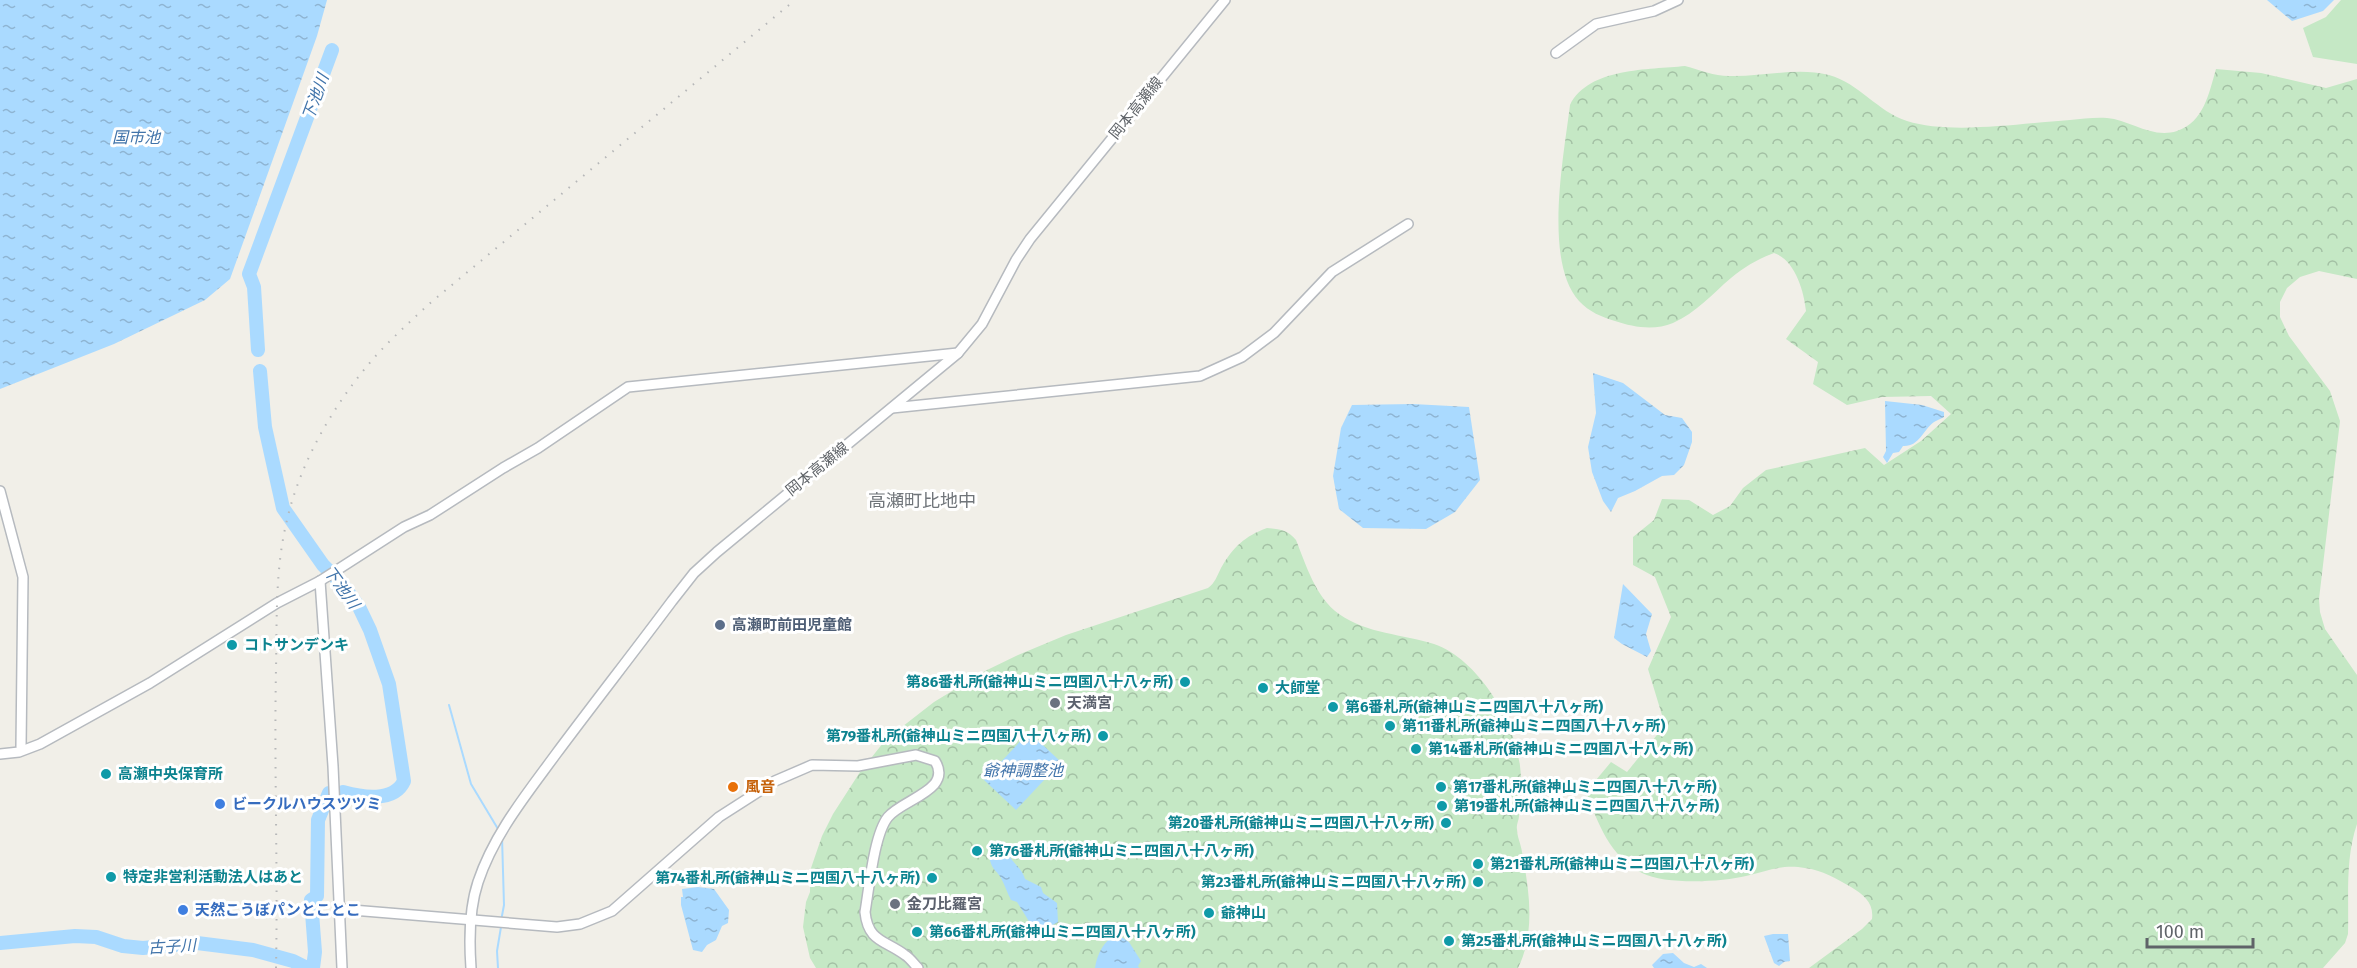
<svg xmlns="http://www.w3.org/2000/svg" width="2357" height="968" font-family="'Fira Sans','Noto Sans JP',sans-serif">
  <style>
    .forest { fill: url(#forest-crowns) }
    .park { fill: #c5e8c5 }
    .water { fill: url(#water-ripples) }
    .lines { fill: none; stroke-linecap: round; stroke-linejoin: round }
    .stream { stroke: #aadaff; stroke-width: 2 }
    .river { stroke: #aadaff; stroke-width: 14 }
    .secondary-casing { stroke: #b6babf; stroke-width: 12 }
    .secondary { stroke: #fff; stroke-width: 9 }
    .rail { stroke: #b6b7b8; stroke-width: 2; stroke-dasharray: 1.5 8; stroke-linecap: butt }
    .service-dot { fill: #5c6f8a; stroke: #fff; stroke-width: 2 }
    .culture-dot { fill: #0f9aa8; stroke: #fff; stroke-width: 2 }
    .worship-dot { fill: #6b7280; stroke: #fff; stroke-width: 2 }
    .food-dot { fill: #e8710a; stroke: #fff; stroke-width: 2 }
    .shop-dot { fill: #3f7fe0; stroke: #fff; stroke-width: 2 }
    .labels { text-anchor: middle; stroke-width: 6; stroke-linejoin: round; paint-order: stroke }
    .street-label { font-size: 15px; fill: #5f6368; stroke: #fff }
    .service-label { font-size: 15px; font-weight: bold; fill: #4e5e75; stroke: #fff; text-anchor: start }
    .culture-label { font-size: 15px; font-weight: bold; fill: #0d838f; stroke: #fff; text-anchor: start }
    .worship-label { font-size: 15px; font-weight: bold; fill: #5b616d; stroke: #fff; text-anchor: start }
    .food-label { font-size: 15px; font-weight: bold; fill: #c56008; stroke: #fff; text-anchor: start }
    .shop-label { font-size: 15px; font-weight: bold; fill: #366cbe; stroke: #fff; text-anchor: start }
    .water-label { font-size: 16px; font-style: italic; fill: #4174aa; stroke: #fff }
    .quarter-label { font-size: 18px; fill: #70757a; stroke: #fff }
  </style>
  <defs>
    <pattern id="forest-crowns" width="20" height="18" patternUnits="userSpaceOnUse" patternTransform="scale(1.5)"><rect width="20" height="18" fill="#c5e8c5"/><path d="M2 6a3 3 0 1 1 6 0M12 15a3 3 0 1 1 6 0" fill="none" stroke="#a3c0a4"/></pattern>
    <pattern id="water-ripples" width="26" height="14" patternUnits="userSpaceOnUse" patternTransform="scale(1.5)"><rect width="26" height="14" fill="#aadaff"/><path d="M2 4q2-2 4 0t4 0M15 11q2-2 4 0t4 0" fill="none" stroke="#8eb4d2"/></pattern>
  </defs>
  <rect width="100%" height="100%" fill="#f1efe8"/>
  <!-- forest -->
  <g class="forest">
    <path d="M1685 66C1700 70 1714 76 1729 76 1763 77 1796 67 1829 75 1859 83 1878 112 1907 121 1950 135 2024 123 2070 120 2082 119 2095 117 2107 118 2130 120 2152 139 2177 131 2204 122 2209 93 2216 69L2261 73 2326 88 2357 79V279L2319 271 2300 277 2287 288 2280 302V317L2289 336 2330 391 2340 421 2319 599 2320 612 2325 629 2357 675V824C2345 859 2349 897 2348 934L2345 943 2323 968H1809L1862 929 1872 919C1874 903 1864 895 1851 887 1837 879 1822 870 1805 868 1782 864 1767 871 1746 876 1722 882 1665 885 1642 873 1610 857 1598 823 1586 792L1611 762 1627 772 1665 725 1648 669 1671 617 1655 577 1633 565V537L1654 520 1662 499 1689 500 1713 515 1730 506 1743 488 1766 470 1865 448 1884 465 1921 441 1951 414 1931 396 1882 397 1847 405 1813 384 1818 362 1786 339 1806 311C1804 291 1795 260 1774 253 1758 259 1744 267 1731 278 1712 294 1696 313 1673 323 1654 331 1633 327 1615 321 1602 317 1589 312 1579 301 1543 261 1564 155 1570 105 1589 67 1649 70 1685 66Z"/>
    <path d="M1267 528C1280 529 1288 530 1296 540 1306 565 1316 598 1339 614 1367 634 1403 634 1434 644 1478 659 1515 721 1520 766 1522 782 1521 800 1519 816 1519 820 1516 825 1517 829 1517 837 1521 844 1522 852 1529 890 1536 931 1518 968H816L810 958 803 927 806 902 810 892V871L822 836 833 814 860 772 883 743 898 730 934 702 985 671 1018 655 1066 635 1208 588C1215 583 1217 576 1221 568 1233 547 1245 536 1267 528Z"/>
  </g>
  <!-- park -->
  <polygon class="park" points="2341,0 2357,0 2357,64 2313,57 2303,28 2326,17"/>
  <!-- water -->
  <g class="water">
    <polygon points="0,0 327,0 317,36 230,279 205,300 114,344 0,389"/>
    <polygon points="2267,0 2334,0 2323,11 2292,21"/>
    <polygon points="1593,373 1623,383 1665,415 1682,418 1692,432 1692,442 1684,465 1674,475 1662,476 1635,491 1618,498 1611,512 1603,501 1592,472 1588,447 1596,413"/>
    <path d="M1885 401 1922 405 1944 412V417C1941 419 1937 420 1934 422 1923 430 1919 447 1903 446L1899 452 1893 453 1887 463 1883 457 1886 451Z"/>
    <polygon points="1413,404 1469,407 1480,480 1455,512 1426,529 1363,528 1339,509 1333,476 1341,428 1352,405"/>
    <polygon points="1623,584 1652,614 1646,634 1651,651 1647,657 1622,644 1614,638"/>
    <polygon points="1029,732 1061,762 1016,810 984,780"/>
    <path d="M995 851 1008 852C1011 863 1021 866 1025 879L1041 887 1043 893 1057 903 1058 922 1035 935 1031 933 1030 923 1017 902 1011 900C1007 893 1005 885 1001 878 995 868 993 872 989 857Z"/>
    <polygon points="698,887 714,889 729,910 728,923 722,926 716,940 707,945 702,952 693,950 681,905 681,897 683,897 682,889"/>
    <path d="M1117 934 1129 942 1141 961 1138 966 1139 968H1095C1097 954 1104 940 1117 934Z"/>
    <polygon points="1773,934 1788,934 1790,961 1784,962 1779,966 1774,963 1764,936"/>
    <polygon points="1673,953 1684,963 1694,967 1701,964 1707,968 1654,968 1652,965 1663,954"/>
  </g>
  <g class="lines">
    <!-- stream -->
    <g class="stream">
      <polyline points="449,705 471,784 498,829"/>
      <polyline points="501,921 504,905 502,837"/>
      <polyline points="498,968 497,951 501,927"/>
    </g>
    <!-- river -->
    <g class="river">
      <polyline points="258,350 254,287 249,274 332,50"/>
      <path d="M260 371 265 427 283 508 323 565 343 585 359 607 370 630 389 684 404 781C394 803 361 797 343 792"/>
      <polyline points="0,943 75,936 96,937 123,946 143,948 197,943 253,950 293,961 307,968"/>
      <polyline points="313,968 315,952 311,900 317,896 318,820 329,793"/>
    </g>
    <!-- secondary casing -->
    <g class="secondary-casing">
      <g id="secondary">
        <polyline points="1556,53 1596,24 1654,11 1678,0"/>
        <polyline points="892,408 1200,376 1242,357 1274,333 1332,272 1408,224"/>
        <polyline points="0,491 23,577 21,747"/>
        <polyline points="320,581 333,766 342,968"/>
        <polyline points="0,754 19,752 40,744 150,683 277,603 320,581 404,527 430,515 503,468 538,448 628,387 958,353"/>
        <path d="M340 909 557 927 580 924 612 911 719 817 775 781 812 765 858 766 916 755 935 761C953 790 903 799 888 817 874 834 869 889 865 912 868 942 885 940 905 955 910 958 914 964 918 968"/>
        <path d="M471 968C469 940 469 909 478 882 494 834 526 795 556 754 594 703 634 652 672 601L694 573 717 552 958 353 982 324 1016 260 1030 239 1225 0"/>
      </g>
    </g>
    <!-- secondary -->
    <use href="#secondary" class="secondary"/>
    <!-- rail -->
    <path class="rail" d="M276 968C278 868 274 769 276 669 277 620 275 569 287 520 300 464 331 409 368 365 386 343 408 324 429 304L795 0"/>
  </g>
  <!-- markers -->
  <circle class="service-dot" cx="720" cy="625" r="6"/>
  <g class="culture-dot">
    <circle cx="232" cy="645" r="6"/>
    <circle cx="1185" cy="682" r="6"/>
    <circle cx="1263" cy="688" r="6"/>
    <circle cx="1333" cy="707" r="6"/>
    <circle cx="1390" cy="726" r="6"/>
    <circle cx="1103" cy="736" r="6"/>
    <circle cx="1416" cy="749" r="6"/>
    <circle cx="106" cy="774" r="6"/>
    <circle cx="1441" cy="787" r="6"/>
    <circle cx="1442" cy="806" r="6"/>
    <circle cx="1446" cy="823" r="6"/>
    <circle cx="977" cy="851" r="6"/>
    <circle cx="1478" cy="864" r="6"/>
    <circle cx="111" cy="877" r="6"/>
    <circle cx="932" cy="878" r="6"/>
    <circle cx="1478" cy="882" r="6"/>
    <circle cx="1209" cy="913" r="6"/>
    <circle cx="917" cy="932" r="6"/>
    <circle cx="1449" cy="941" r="6"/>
  </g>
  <g class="worship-dot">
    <circle cx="1055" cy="703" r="6"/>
    <circle cx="895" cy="904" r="6"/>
  </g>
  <circle class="food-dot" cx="733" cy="787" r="6"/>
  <g class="shop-dot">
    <circle cx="220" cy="804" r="6"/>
    <circle cx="183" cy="910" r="6"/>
  </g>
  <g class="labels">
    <!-- street labels -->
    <g class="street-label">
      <text transform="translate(1136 108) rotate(-51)" y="5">岡本高瀬線</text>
      <text transform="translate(817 469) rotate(-39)" y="5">岡本高瀬線</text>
    </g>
    <!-- service labels -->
    <g class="service-label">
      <text x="732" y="630">高瀬町前田児童館</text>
    </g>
    <!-- culture labels -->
    <g class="culture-label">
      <text x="244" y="650">コトサンデンキ</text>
      <text x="1173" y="687" text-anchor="end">第86番札所(爺神山ミニ四国八十八ヶ所)</text>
      <text x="1275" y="693">大師堂</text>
      <text x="1345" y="712">第6番札所(爺神山ミニ四国八十八ヶ所)</text>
      <text x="1402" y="731">第11番札所(爺神山ミニ四国八十八ヶ所)</text>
      <text x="1091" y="741" text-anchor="end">第79番札所(爺神山ミニ四国八十八ヶ所)</text>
      <text x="1428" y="754">第14番札所(爺神山ミニ四国八十八ヶ所)</text>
      <text x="118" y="779">高瀬中央保育所</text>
      <text x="1453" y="792">第17番札所(爺神山ミニ四国八十八ヶ所)</text>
      <text x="1454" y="811">第19番札所(爺神山ミニ四国八十八ヶ所)</text>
      <text x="1434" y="828" text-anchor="end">第20番札所(爺神山ミニ四国八十八ヶ所)</text>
      <text x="989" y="856">第76番札所(爺神山ミニ四国八十八ヶ所)</text>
      <text x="1490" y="869">第21番札所(爺神山ミニ四国八十八ヶ所)</text>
      <text x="123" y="882">特定非営利活動法人はあと</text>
      <text x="920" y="883" text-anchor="end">第74番札所(爺神山ミニ四国八十八ヶ所)</text>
      <text x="1466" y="887" text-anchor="end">第23番札所(爺神山ミニ四国八十八ヶ所)</text>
      <text x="1221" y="918">爺神山</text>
      <text x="929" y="937">第66番札所(爺神山ミニ四国八十八ヶ所)</text>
      <text x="1461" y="946">第25番札所(爺神山ミニ四国八十八ヶ所)</text>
    </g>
    <!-- worship labels -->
    <g class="worship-label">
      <text x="1067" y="708">天満宮</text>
      <text x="907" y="909">金刀比羅宮</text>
    </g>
    <!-- food labels -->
    <g class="food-label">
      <text x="745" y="792">風音</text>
    </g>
    <!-- shop labels -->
    <g class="shop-label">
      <text x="232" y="809">ビークルハウスツツミ</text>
      <text x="195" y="915">天然こうぼパンとことこ</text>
    </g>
    <!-- water labels -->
    <g class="water-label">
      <text transform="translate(315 97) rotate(-70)" y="6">下池川</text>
      <text x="136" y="143">国市池</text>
      <text transform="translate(342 587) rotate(54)" y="6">下池川</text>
      <text x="1023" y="776">爺神調整池</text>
      <text transform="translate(172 946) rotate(-3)" y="6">古子川</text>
    </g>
    <!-- quarter labels -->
    <g class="quarter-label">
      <text x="922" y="507">高瀬町比地中</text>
    </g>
  </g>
  <!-- scale -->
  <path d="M2147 938v9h106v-9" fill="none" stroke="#5f6368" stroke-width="3"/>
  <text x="2156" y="938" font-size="18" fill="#5f6368" stroke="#ffffff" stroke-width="4.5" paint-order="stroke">100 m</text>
</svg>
